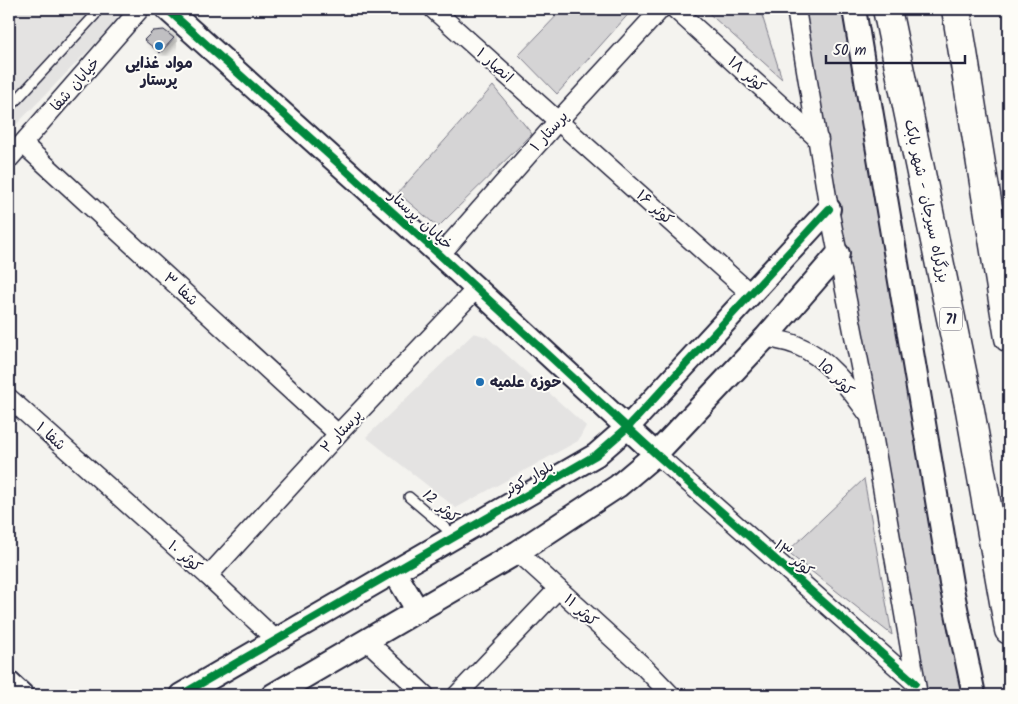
<svg xmlns="http://www.w3.org/2000/svg" width="1018" height="704" font-family="Kalam,'Playpen Sans Arabic',sans-serif">
  <style>
    .built { fill: #e4e3e2 }
    .green { fill: #d5d4d5; stroke: #7c7b88 }
    .building { fill: #c0bfc2; stroke: #22223b; filter: url(#shadow) }
    .lines { fill: none; stroke-linecap: round; stroke-linejoin: round }
    .service-casing { stroke: #22223b; stroke-width: 12 }
    .minor-casing { stroke: #22223b; stroke-width: 21 }
    .tertiary-casing { stroke: #22223b; stroke-width: 26 }
    .trunk-casing { stroke: #22223b; stroke-width: 31 }
    .service { stroke: #fdfcf7; stroke-width: 9 }
    .minor { stroke: #fdfcf7; stroke-width: 18 }
    .tertiary { stroke: #fdfcf7; stroke-width: 22 }
    .trunk { stroke: #fdfcf7; stroke-width: 28 }
    .cycleway-casing { stroke: #fdfcf7; stroke-width: 11 }
    .cycleway { stroke: #00873e; stroke-width: 8 }
    .poi-dot { fill: #1f6fb2; stroke: #fdfcf7; stroke-width: 2 }
    .labels { text-anchor: middle; stroke-width: 4; stroke-linejoin: round; paint-order: stroke }
    .shield { fill: #fdfcf7; stroke: #646373; stroke-width: 1 }
    .shield-label { font-size: 14px; font-weight: bold; fill: #22223b }
    .poi-label { font-size: 15px; font-weight: bold; fill: #22223b; stroke: #fdfcf7 }
    .street-label { font-size: 15px; fill: #22223b; stroke: #fdfcf7 }
  </style>
  <defs>
    <filter id="shadow"><feDropShadow dx="5.5" dy="3" stdDeviation="2.5" flood-color="#0004"/></filter>
  </defs>
  <rect width="100%" height="100%" fill="#f4f3ef"/>
  <filter id="ink" filterUnits="userSpaceOnUse"><feTurbulence type="fractalNoise" baseFrequency=".02" numOctaves="2"/><feDisplacementMap in="SourceGraphic" scale="10" xChannelSelector="R" yChannelSelector="G"/><feConvolveMatrix kernelMatrix="1 2 1 2 8 2 1 2 1" color-interpolation-filters="sRGB"/></filter>
  <g filter="url(#ink)">
    <!-- built -->
    <g class="built">
      <polygon points="9,9 107,9 118,20 9,132"/>
      <polygon points="474,333 487,337 586,426 578,441 456,508 366,437"/>
    </g>
    <!-- green -->
    <g class="green">
      <polygon points="563,9 633,9 557,94 519,55"/>
      <polygon points="704,9 760,9 782,79"/>
      <polygon points="796,9 856,9 973,695 917,695"/>
      <polygon points="493,86 532,134 438,227 398,193"/>
      <polygon points="864,479 892,635 787,552"/>
    </g>
    <!-- building -->
    <polygon class="building" points="164,30 174,38 160,53 144,40 153,31"/>
    <g class="lines">
      <!-- service casing -->
      <g class="service-casing">
        <g id="service">
          <polyline points="9,108 95,15 88,9"/>
          <polyline points="409,497 455,536"/>
        </g>
      </g>
      <!-- minor casing -->
      <g class="minor-casing">
        <g id="minor">
          <polyline points="433,9 751,294"/>
          <polyline points="675,9 819,140"/>
          <polyline points="796,9 829,209 870,417 918,695"/>
          <polyline points="23,144 338,434"/>
          <polyline points="9,159 140,9"/>
          <polyline points="440,255 558,121 661,9"/>
          <path d="M766 337C776 340 787 341 796 345 827 357 849 388 868 414"/>
          <polyline points="9,398 208,576 276,640"/>
          <polyline points="656,454 915,683"/>
          <polyline points="518,552 644,667 671,695"/>
          <polyline points="208,576 338,434 476,289"/>
          <polyline points="366,640 425,695"/>
          <polyline points="457,695 558,589"/>
        </g>
      </g>
      <!-- tertiary casing -->
      <g class="tertiary-casing">
        <g id="tertiary">
          <polyline points="167,9 440,255 656,454"/>
          <polyline points="854,9 952,589 974,695"/>
          <polyline points="395,573 418,611"/>
          <polyline points="9,683 22,695"/>
          <polyline points="181,695 596,455 628,427 829,209"/>
          <polyline points="273,695 518,552 618,486 656,454 766,337 838,254"/>
        </g>
      </g>
      <!-- trunk casing -->
      <g class="trunk-casing">
        <g id="trunk">
          <polyline points="887,9 970,410 1009,630"/>
          <polyline points="956,9 1009,338"/>
        </g>
      </g>
      <!-- service -->
      <use href="#service" class="service"/>
      <!-- minor -->
      <use href="#minor" class="minor"/>
      <!-- tertiary -->
      <use href="#tertiary" class="tertiary"/>
      <!-- trunk -->
      <use href="#trunk" class="trunk"/>
      <!-- cycleway casing -->
      <g class="cycleway-casing">
        <g id="cycleway">
          <polyline points="167,9 440,255 656,454 915,683"/>
          <polyline points="181,695 596,455 628,427 829,209"/>
        </g>
      </g>
      <!-- cycleway -->
      <use href="#cycleway" class="cycleway"/>
    </g>
  </g>
  <!-- markers -->
  <g class="poi-dot">
    <circle cx="159" cy="46" r="5"/>
    <circle cx="480" cy="382" r="5"/>
  </g>
  <g class="labels">
    <!-- shield labels -->
    <rect class="shield" x="940" y="307.5" width="22" height="23" rx="4"/>
    <g class="shield-label">
      <text x="951" y="324">71</text>
    </g>
    <!-- poi labels -->
    <g class="poi-label">
      <text x="159" y="68">مواد غذایی<tspan x="159" dy="17">پرستار</tspan></text>
      <text x="490" y="387" text-anchor="start">حوزه علمیه</text>
    </g>
    <!-- street labels -->
    <g class="street-label">
      <text transform="translate(495 65) rotate(42)" y="5">انصار ۱</text>
      <text transform="translate(747 74) rotate(42)" y="5">کوثر ۱۸</text>
      <text transform="translate(75 84) rotate(-49)" y="5">خیابان شفا</text>
      <text transform="translate(549 131) rotate(-48)" y="5">پرستار ۱</text>
      <text transform="translate(927 201) rotate(78)" y="5">بزرگراه سیرجان - شهر بابک</text>
      <text transform="translate(655 207) rotate(42)" y="5">کوثر ۱۶</text>
      <text transform="translate(421 220) rotate(42)" y="5">خیابان پرستار</text>
      <text transform="translate(181 289) rotate(43)" y="5">شفا ۳</text>
      <text transform="translate(836 377) rotate(46)" y="5">کوثر ۱۵</text>
      <text transform="translate(341 431) rotate(-47)" y="5">پرستار ۲</text>
      <text transform="translate(51 436) rotate(42)" y="5">شفا ۱</text>
      <text transform="translate(529 478) rotate(-30)" y="5">بلوار کوثر</text>
      <text transform="translate(441 506) rotate(40)" y="5">کوثر 12</text>
      <text transform="translate(185 556) rotate(41)" y="5">کوثر ۱۰</text>
      <text transform="translate(794 558) rotate(41)" y="5">کوثر ۱۳</text>
      <text transform="translate(581 610) rotate(42)" y="5">کوثر ۱۱</text>
    </g>
  </g>
  <!-- margin -->
  <rect width="1018" height="704" fill="none" stroke="#fdfcf7" stroke-width="30"/>
  <rect x="15" y="15" width="988" height="674" fill="none" stroke="#22223b" stroke-width="2" filter="url(#ink)"/>
  <!-- scale -->
  <path d="M826 55v8h139v-8" fill="none" stroke="#22223b" stroke-width="2.5"/>
  <text x="833" y="55" font-size="15" fill="#22223b" stroke="#fdfcf7" stroke-width="4" paint-order="stroke">50 m</text>
</svg>
